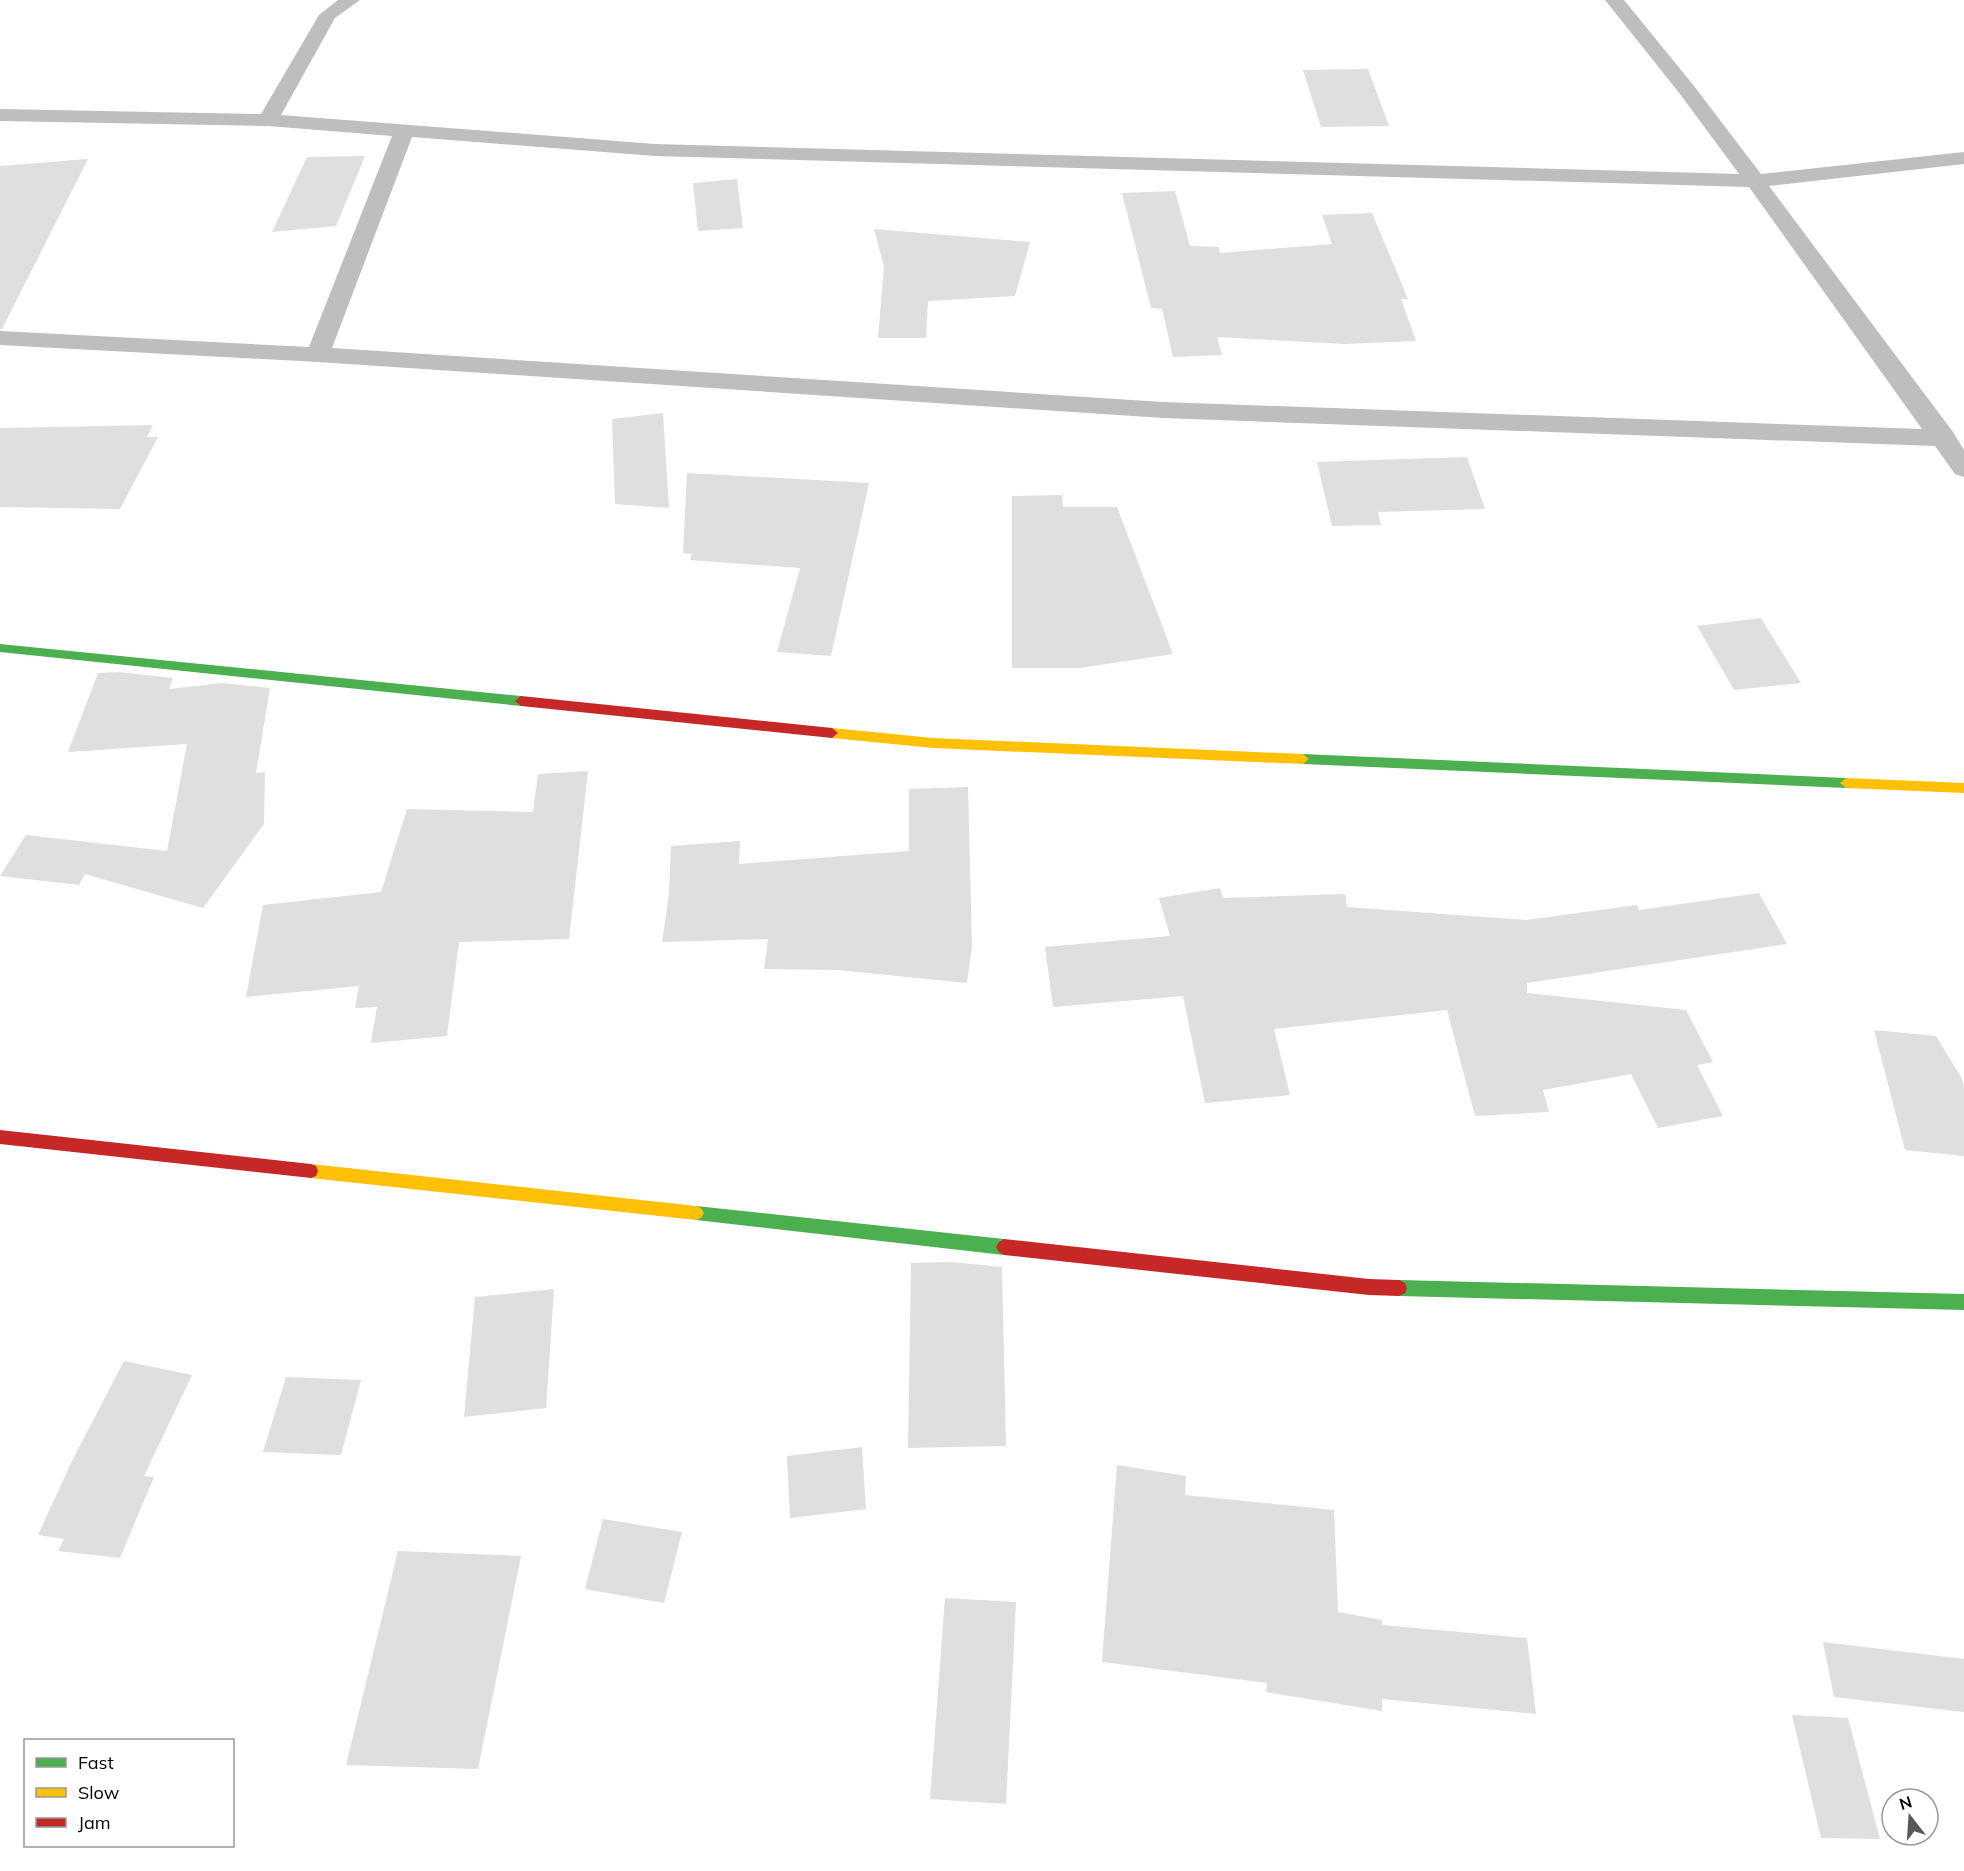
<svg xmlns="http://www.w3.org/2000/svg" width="1964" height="1871" font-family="Mulish,sans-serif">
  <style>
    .building { fill: #dfdfdf }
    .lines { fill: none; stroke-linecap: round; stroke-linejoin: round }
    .street { fill: #bebebe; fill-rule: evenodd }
    .fast { fill: #4caf50; fill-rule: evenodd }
    .slow { fill: #ffc107; fill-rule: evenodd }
    .jam { fill: #c62828; fill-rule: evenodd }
  </style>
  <rect width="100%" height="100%" fill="#fff"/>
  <!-- building -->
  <g class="building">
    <polygon points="1368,69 1389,126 1321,127 1303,70"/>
    <polygon points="365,156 336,226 272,232 307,157"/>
    <polygon points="88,159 2,329 0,329 0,166"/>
    <polygon points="737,179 743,228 698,231 693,183"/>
    <polygon points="1175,191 1190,246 1219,247 1220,253 1332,244 1322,215 1372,213 1408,299 1401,299 1416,341 1345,344 1217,337 1222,355 1173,357 1162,309 1151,308 1122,193"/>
    <polygon points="874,229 1030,242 1015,296 928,301 926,338 878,338 884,267"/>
    <polygon points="663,413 669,508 615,504 612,419"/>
    <polygon points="153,425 147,437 158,437 120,509 0,507 0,428"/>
    <polygon points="1467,457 1485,509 1378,512 1381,525 1332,526 1317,462"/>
    <polygon points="687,473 869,483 831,656 777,652 800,568 690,560 692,554 683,553"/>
    <polygon points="1062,495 1063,507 1117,507 1173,654 1080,668 1012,668 1012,496"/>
    <polygon points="1761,618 1801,683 1734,690 1697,626"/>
    <polygon points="118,672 173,678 169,689 222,683 270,688 256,773 265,772 264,824 203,908 85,874 79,885 0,876 26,835 167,851 187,744 68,752 98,673"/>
    <polygon points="588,771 569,939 459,942 447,1036 371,1043 377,1007 355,1008 359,986 246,997 263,905 381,892 407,809 533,812 538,774"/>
    <polygon points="968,787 972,946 967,983 838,970 764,969 768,939 662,942 669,894 671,846 740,841 739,864 909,851 909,789"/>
    <polygon points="1220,888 1223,898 1345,894 1347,907 1526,920 1637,905 1639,910 1759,893 1787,944 1527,983 1527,993 1686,1010 1713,1062 1697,1065 1723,1116 1658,1128 1631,1074 1543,1090 1549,1112 1475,1116 1447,1010 1274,1029 1290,1095 1205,1103 1183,996 1053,1007 1045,947 1170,936 1159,898"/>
    <polygon points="1874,1030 1936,1036 1961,1077 1964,1087 1964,1156 1905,1150"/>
    <polygon points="951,1262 1002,1267 1006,1446 908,1448 911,1263"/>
    <polygon points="554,1289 546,1408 464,1417 475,1297"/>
    <polygon points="124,1361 192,1375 144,1476 154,1477 120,1558 58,1551 64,1539 38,1535 72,1461"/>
    <polygon points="286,1377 361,1380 341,1455 263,1452"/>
    <polygon points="862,1447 866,1509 790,1518 787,1456"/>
    <polygon points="1117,1465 1186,1476 1185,1495 1334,1510 1338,1612 1382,1620 1382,1625 1527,1638 1536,1714 1382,1699 1382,1711 1266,1692 1267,1683 1102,1662"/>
    <polygon points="603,1519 682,1532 664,1603 585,1589"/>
    <polygon points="398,1551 521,1556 478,1769 346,1765"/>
    <polygon points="945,1598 1016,1602 1006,1804 930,1799"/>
    <polygon points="1823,1642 1964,1659 1964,1712 1834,1697"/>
    <polygon points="1792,1715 1848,1718 1880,1839 1821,1838"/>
  </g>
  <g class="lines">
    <!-- street -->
    <path class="street" d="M338 0H360L335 18 281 115 655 144 1739 174 1680 94 1605 0H1624L1694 86 1761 174 1964 152V164L1769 186 1953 432 1964 450V477L1955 474 1935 446 1163 418 318 362 0 345V331L309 347 392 136 268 126 0 121V109L261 114 319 15ZM412 137 655 156 1749 187 1922 429 1163 402 332 348Z"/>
    <!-- fast -->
    <g class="fast">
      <polygon points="0,644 521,696 527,701 521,706 0,652"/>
      <polygon points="1303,754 1846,778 1852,783 1846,788 1303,764 1297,759"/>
      <polygon points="696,1206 1004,1239 1009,1242 1012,1247 1009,1252 1004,1255 696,1220 691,1218 688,1213 691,1208"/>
      <polygon points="1399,1280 1964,1294 1964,1310 1399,1296 1393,1293 1391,1288 1393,1283"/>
    </g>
    <!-- slow -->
    <g class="slow">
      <polygon points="832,728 933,738 1303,754 1309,759 1303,764 933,748 832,738 826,733"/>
      <polygon points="1846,778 1964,783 1964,793 1846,788 1840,783"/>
      <polygon points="311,1164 696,1206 701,1208 704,1213 701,1218 696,1220 311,1178 306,1176 304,1171 306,1166"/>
    </g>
    <!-- jam -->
    <g class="jam">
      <polygon points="521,696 832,728 838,733 832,738 521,706 515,701"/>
      <polygon points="0,1130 311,1164 316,1166 318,1171 316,1176 311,1178 0,1144"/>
      <polygon points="1004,1239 1369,1279 1399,1280 1405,1283 1407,1288 1405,1293 1399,1296 1369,1295 1004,1255 999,1252 996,1247 999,1242"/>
    </g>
  </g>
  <!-- legend -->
  <rect x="24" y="1739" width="210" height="108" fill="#ffffff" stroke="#999999" stroke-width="1.5"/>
  <rect x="36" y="1758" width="30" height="9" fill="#4caf50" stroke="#999999" stroke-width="1.5"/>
  <text x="78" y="1769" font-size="18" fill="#000000">Fast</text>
  <rect x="36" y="1788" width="30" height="9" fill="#ffc107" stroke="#999999" stroke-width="1.5"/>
  <text x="78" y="1799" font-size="18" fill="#000000">Slow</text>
  <rect x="36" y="1818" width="30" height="9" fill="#c62828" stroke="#999999" stroke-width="1.5"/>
  <text x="78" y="1829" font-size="18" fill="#000000">Jam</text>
  <!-- north arrow -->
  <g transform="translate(1910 1817) rotate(343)"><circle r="28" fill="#ffffff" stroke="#999999" stroke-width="1.5"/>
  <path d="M0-4.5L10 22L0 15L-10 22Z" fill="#595959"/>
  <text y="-9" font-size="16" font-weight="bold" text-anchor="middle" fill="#000000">N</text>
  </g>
</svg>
